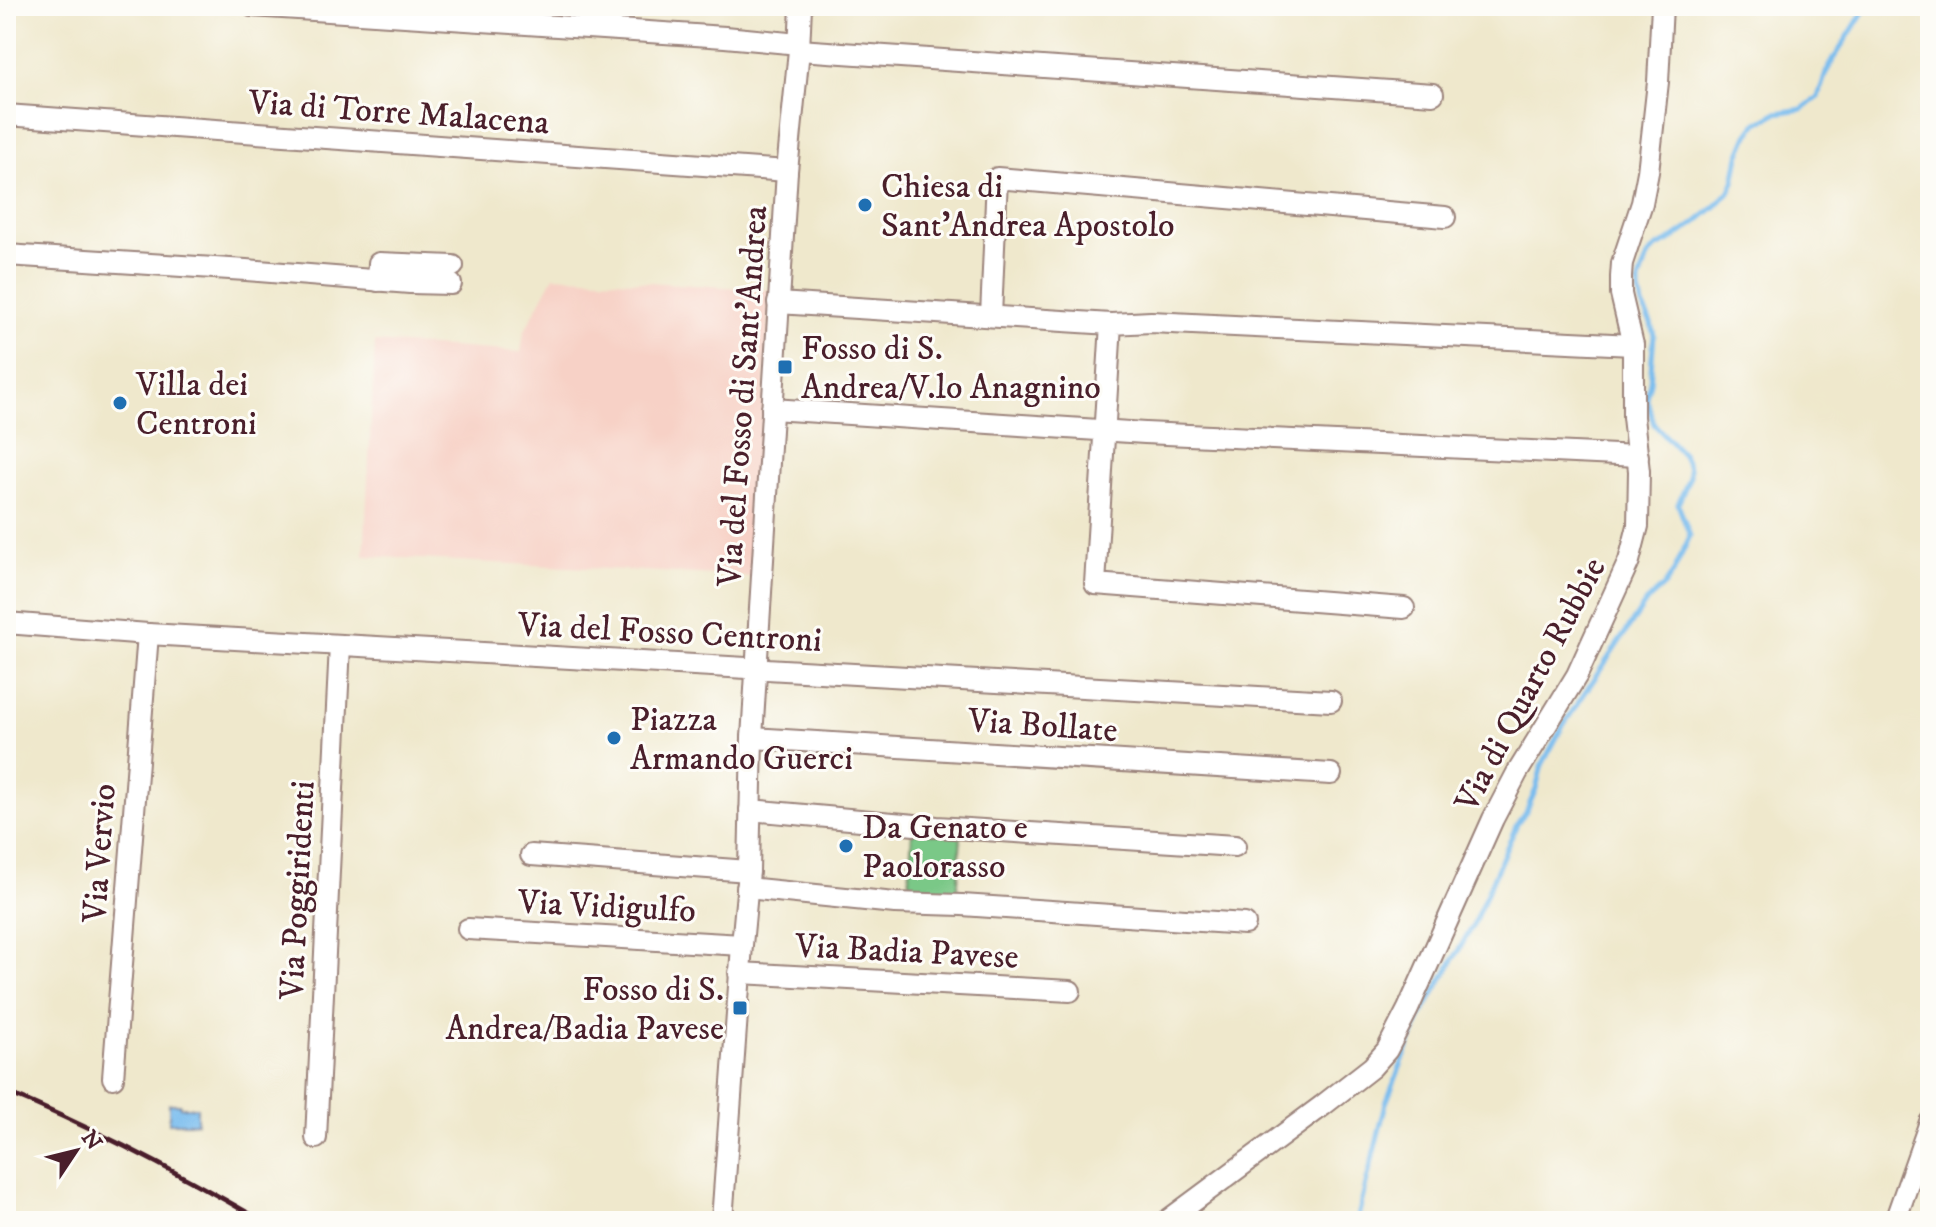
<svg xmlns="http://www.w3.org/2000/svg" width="1936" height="1227" font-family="'IM FELL DW Pica',serif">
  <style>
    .built { fill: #f7d1c6 }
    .green { fill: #7ac887; stroke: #627459; stroke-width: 2 }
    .water { fill: #78bcee; stroke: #616e8c; stroke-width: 2 }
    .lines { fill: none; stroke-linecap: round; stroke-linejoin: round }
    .stream { stroke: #78bcee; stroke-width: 5 }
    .minor-casing { stroke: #9c847c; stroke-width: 24 }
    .minor { stroke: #fff; stroke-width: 20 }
    .rail { stroke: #4a1f2b; stroke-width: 5 }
    .poi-dot { fill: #1f6fb2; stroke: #fdfcf7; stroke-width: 3 }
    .labels { text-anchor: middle; stroke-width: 6; stroke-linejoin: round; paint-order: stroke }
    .street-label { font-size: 34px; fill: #4a1f2b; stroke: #fdfcf7 }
    .poi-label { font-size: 34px; fill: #4a1f2b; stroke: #fdfcf7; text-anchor: start }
  </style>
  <rect width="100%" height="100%" fill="#fdfcf7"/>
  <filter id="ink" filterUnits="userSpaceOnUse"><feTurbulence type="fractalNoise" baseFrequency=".0125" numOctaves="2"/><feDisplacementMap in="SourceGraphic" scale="16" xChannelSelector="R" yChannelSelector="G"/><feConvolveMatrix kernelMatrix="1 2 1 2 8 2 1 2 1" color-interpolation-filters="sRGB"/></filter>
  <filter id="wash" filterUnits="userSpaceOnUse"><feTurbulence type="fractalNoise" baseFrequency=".006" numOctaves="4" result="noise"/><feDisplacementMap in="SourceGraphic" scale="32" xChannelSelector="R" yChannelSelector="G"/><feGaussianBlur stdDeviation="1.8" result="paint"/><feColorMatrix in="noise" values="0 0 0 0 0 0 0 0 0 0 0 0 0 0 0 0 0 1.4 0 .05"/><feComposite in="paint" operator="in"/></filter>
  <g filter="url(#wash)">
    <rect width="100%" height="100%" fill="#efe8cc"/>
    <!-- built -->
    <polygon class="built" points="554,276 771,290 752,577 364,556 375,342 521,352 524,332"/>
    <!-- green -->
    <polygon class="green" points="912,832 961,835 957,899 908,896"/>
    <!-- water -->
    <polygon class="water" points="169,1104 180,1104 180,1107 197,1107 197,1123 169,1123"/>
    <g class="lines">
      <!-- stream -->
      <polyline class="stream" points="1357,1221 1386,1103 1403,1060 1421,1016 1472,927 1517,824 1527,810 1536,789 1542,765 1564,724 1646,602 1664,586 1673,573 1690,536 1678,504 1689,478 1689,468 1683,455 1654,424 1646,397 1650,382 1654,335 1651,323 1642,305 1639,292 1639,281 1644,267 1649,255 1657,247 1668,242 1694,224 1716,206 1729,192 1734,182 1739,156 1748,135 1756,124 1776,113 1802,109 1818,97 1826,73 1835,57 1867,6"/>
    </g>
  </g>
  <g filter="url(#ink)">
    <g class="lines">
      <!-- minor casing -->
      <g class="minor-casing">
        <g id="minor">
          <polyline points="252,6 725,37 799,44"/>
          <polyline points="799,50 1433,94"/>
          <polyline points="6,115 787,171"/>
          <polyline points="6,255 246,270 410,283 451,284"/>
          <polyline points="378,281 379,263 453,266"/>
          <polyline points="778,303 1111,324"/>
          <polyline points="991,316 997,178 1445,217"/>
          <polyline points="772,409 1145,433 1638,456"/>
          <polyline points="1404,608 1095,584 1111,324 1151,322 1633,345"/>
          <polyline points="6,623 148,634 1331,701"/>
          <polyline points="752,738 1331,774"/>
          <polyline points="750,810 937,827 1235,846"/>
          <polyline points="531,855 749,871"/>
          <polyline points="747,888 895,903 962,905 1245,924"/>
          <polyline points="468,929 742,945"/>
          <polyline points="739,973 1070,991"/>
          <polyline points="113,1078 148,634"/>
          <polyline points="316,1138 340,645"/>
          <polyline points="722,1221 742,945 749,871 752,738 787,171 799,50 801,6"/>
          <polyline points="1167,1221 1322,1106 1372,1067 1387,1050 1408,1009 1493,819 1517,773 1577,675 1629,561 1638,526 1639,471 1633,417 1633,345 1621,294 1621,277 1622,263 1642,203 1648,172 1658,82 1662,6"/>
          <polyline points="1895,1221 1930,1122"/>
        </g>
      </g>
      <!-- minor -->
      <use href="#minor" class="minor"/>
      <!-- rail -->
      <path class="rail" d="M6 1092C95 1128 179 1173 262 1221"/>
    </g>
  </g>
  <!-- markers -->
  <g class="poi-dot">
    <circle cx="865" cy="205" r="8"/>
    <rect x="777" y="359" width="16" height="16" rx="4"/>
    <circle cx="120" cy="403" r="8"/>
    <circle cx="614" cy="738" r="8"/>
    <circle cx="846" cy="846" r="8"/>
    <rect x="732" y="1000" width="16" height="16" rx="4"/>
  </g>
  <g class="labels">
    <!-- street labels -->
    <g class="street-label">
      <text transform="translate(399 111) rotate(4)" y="12">Via di Torre Malacena</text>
      <text transform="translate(741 396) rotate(-86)" y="12">Via del Fosso di Sant'Andrea</text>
      <text transform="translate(670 631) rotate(3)" y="12">Via del Fosso Centroni</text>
      <text transform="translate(1529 684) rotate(-62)" y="12">Via di Quarto Rubbie</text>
      <text transform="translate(1043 724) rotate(4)" y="12">Via Bollate</text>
      <text transform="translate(98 853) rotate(-86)" y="12">Via Vervio</text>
      <text transform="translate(296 890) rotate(-87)" y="12">Via Poggiridenti</text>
      <text transform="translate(607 905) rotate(3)" y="12">Via Vidigulfo</text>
      <text transform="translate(907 950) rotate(3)" y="12">Via Badia Pavese</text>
    </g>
    <!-- poi labels -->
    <g class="poi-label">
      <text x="881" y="197">Chiesa di<tspan x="881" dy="39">Sant'Andrea Apostolo</tspan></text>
      <text x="801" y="359">Fosso di S.<tspan x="801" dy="39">Andrea/V.lo Anagnino</tspan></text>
      <text x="136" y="395">Villa dei<tspan x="136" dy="39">Centroni</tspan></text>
      <text x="630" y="730">Piazza<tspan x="630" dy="39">Armando Guerci</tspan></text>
      <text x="862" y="838">Da Genato e<tspan x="862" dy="39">Paolorasso</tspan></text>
      <text x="724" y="1000" text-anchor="end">Fosso di S.<tspan x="724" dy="39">Andrea/Badia Pavese</tspan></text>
    </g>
  </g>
  <!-- margin -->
  <rect width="1936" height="1227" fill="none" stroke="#fdfcf7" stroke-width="32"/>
  <!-- north arrow -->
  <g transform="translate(76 1151) rotate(55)" stroke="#fdfcf7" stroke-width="6" paint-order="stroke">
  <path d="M0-6L14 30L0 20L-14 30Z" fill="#4a1f2b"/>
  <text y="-12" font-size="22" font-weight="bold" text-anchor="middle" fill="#4a1f2b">N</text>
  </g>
</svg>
